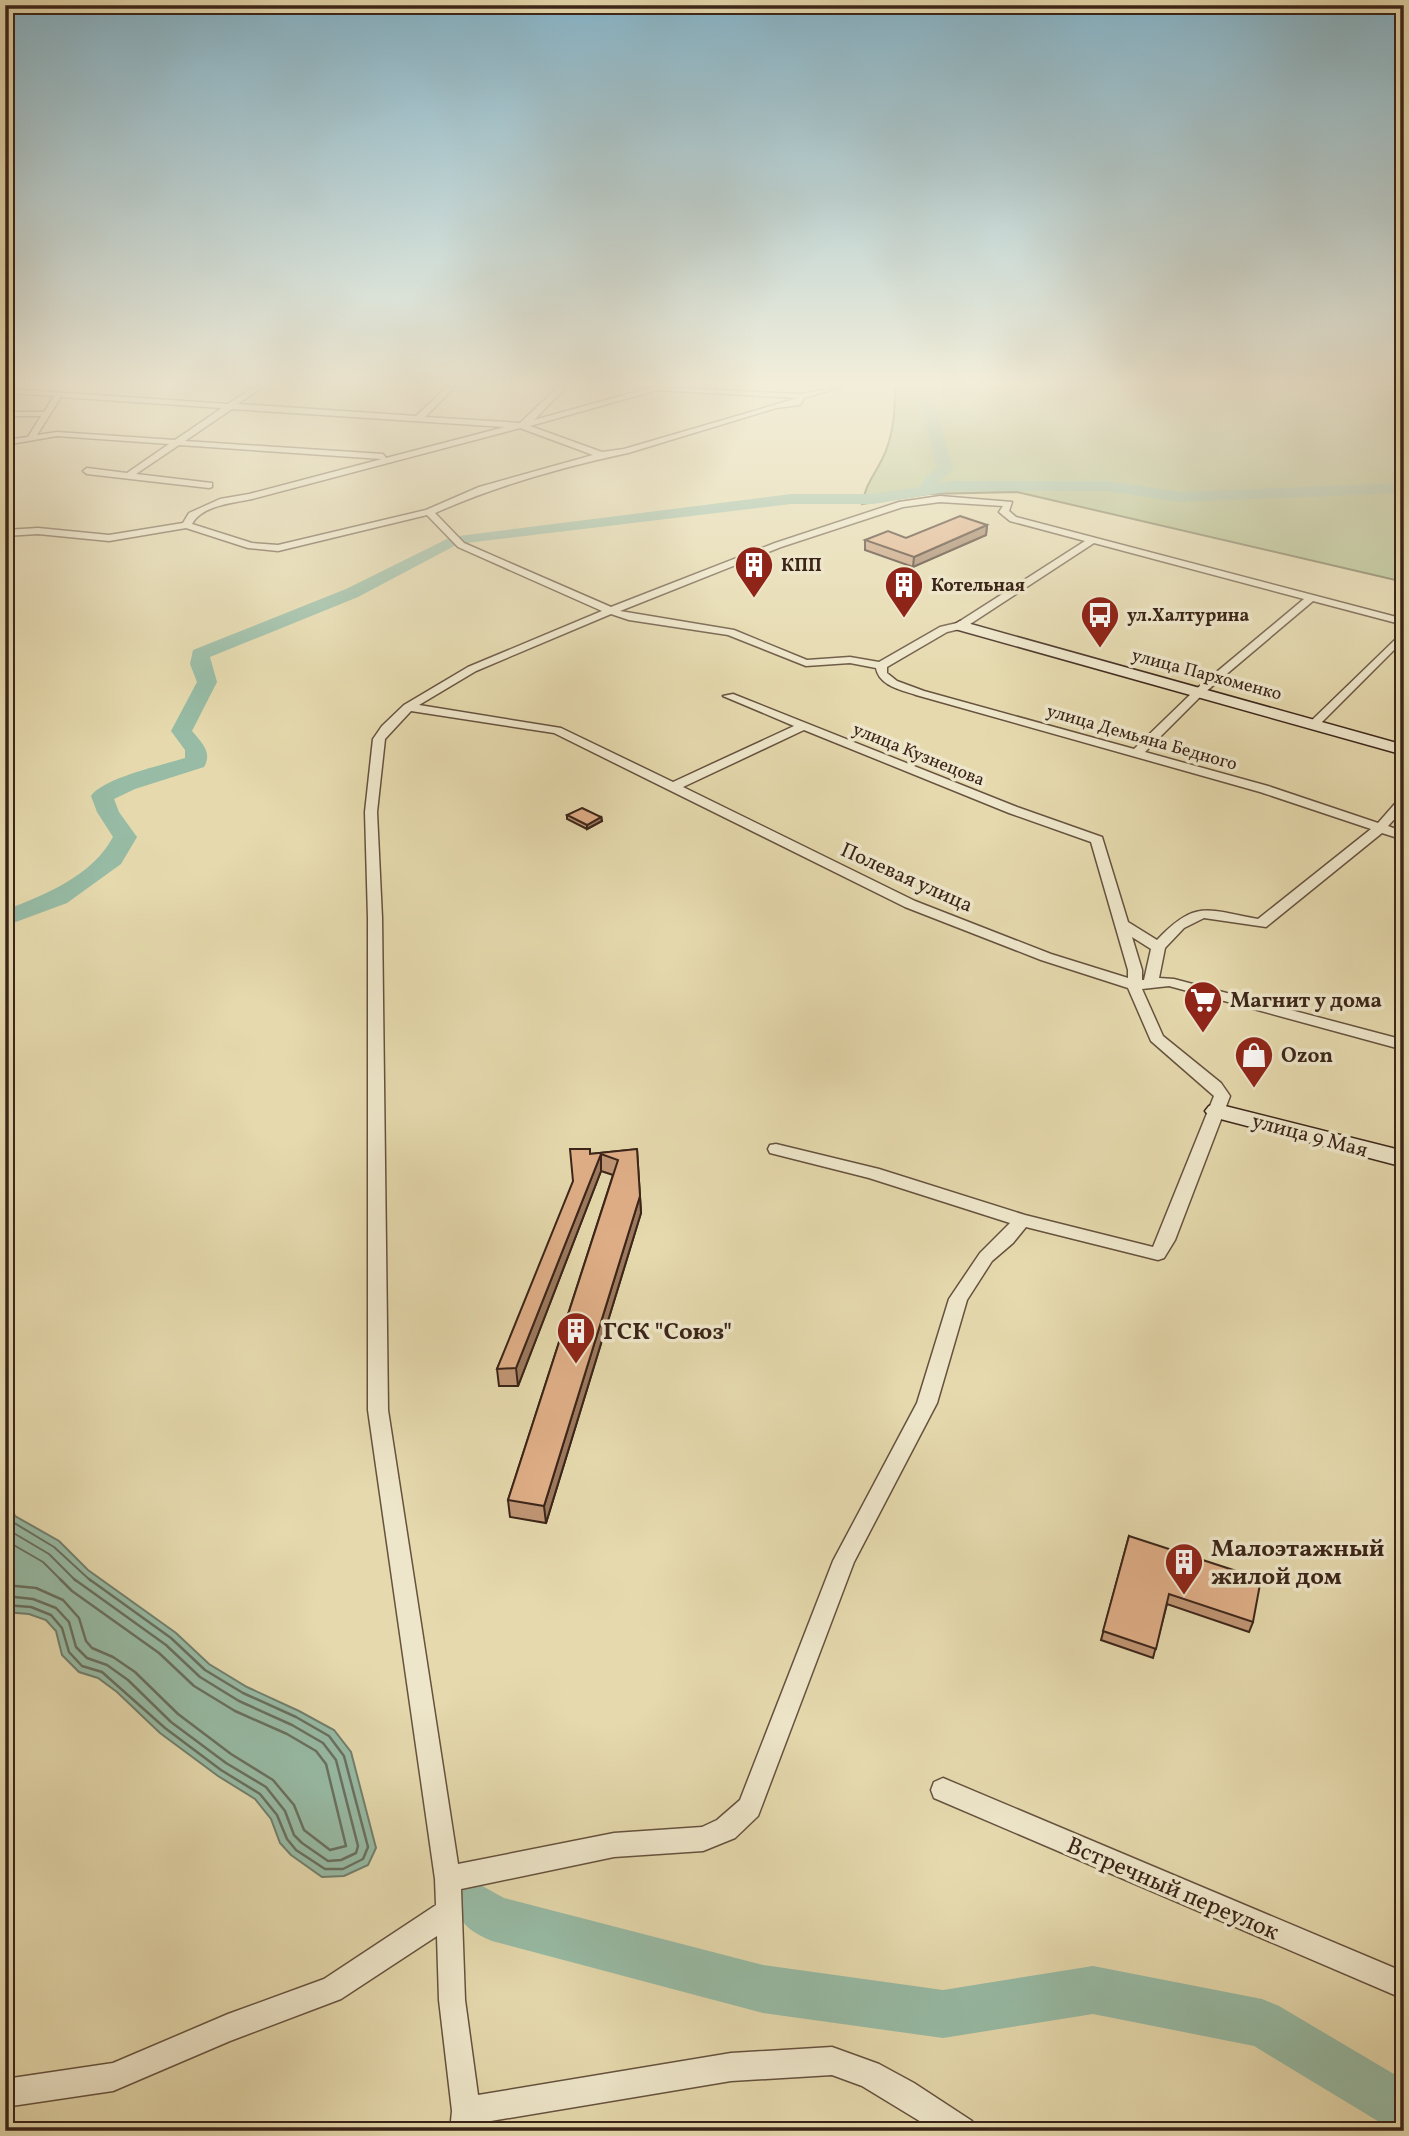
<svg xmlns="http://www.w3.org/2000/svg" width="1409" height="2136" font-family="Vollkorn,serif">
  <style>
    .green { fill: #b1c08d; stroke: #767253; stroke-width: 2 }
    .water { fill: #97bba5; stroke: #727f6d; stroke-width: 2 }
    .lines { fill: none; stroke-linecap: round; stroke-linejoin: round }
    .shore-far1 { stroke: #69705f; stroke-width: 2 }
    .shore { stroke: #69705f; stroke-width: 2.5 }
    .river { fill: #97bba5; fill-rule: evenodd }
    .street-casing { stroke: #66523e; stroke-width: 3 }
    .secondary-casing { stroke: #3b2519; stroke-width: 3 }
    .primary-casing { stroke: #3b2519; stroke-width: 4 }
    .street { fill: #eee6ca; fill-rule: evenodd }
    .secondary { fill: #eee6ca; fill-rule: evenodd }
    .primary { fill: #e2bc76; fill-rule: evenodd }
    .wall { fill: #c19675; stroke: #3b2519; stroke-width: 2 }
    .shaded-wall { fill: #9d7a5f; stroke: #3b2519; stroke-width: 2 }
    .building { fill: #e0af88; stroke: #3b2519; stroke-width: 2 }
    .labels { text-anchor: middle; stroke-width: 7; stroke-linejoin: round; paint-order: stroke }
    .far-poi-label { font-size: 18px; font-weight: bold; fill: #3b2519; stroke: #eee6ca; text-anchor: start }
    .far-street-label { font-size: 18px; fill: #3b2519; stroke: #eee6ca }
    .street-label { font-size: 21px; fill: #3b2519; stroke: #eee6ca }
    .poi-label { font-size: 21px; font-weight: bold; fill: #3b2519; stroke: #eee6ca; text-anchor: start }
    .near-poi-label { font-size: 24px; font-weight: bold; fill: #3b2519; stroke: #eee6ca; text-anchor: start }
    .near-street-label { font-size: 24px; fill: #3b2519; stroke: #eee6ca }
  </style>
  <rect width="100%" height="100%" fill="#e5d9ad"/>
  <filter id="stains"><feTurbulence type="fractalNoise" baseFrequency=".00286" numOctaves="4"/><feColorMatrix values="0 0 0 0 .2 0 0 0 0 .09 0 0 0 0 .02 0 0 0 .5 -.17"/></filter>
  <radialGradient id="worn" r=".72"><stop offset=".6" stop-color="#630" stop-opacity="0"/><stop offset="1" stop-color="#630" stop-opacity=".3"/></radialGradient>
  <!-- green -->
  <path class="green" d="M895 387H1404V582L1017 492 928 494 862 504C865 484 877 472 885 453 894 431 895 410 895 387Z"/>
  <!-- water -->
  <polygon class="water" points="5,1496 15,1516 59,1541 88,1570 176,1633 209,1664 247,1687 299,1711 334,1730 351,1752 376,1848 368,1865 344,1876 322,1877 291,1855 280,1843 271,1819 255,1799 218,1776 160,1733 117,1692 98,1678 79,1672 62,1655 56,1631 46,1620 29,1614 5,1612"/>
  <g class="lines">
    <!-- shore-far1 -->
    <g class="shore-far1">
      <polyline points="5,1511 11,1521 54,1547 91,1581"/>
      <polyline points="5,1528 49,1554 76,1581"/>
      <polyline points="5,1540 43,1562 62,1581"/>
    </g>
    <!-- shore -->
    <g class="shore">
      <polyline points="5,1585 36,1588 63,1600 79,1618 86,1641 92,1648 113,1657 135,1672 178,1714 231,1754 273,1780 294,1805 304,1830 330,1850 346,1846 326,1764 316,1751 287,1734 235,1711 194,1686 159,1653 72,1591 60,1579"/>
      <polyline points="5,1596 33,1599 56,1608 69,1622 76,1647 87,1658 107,1665 128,1680 171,1722 226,1763 266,1787 285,1811 294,1835 302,1843 328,1861 341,1860 356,1853 358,1846 336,1760 323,1743 292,1725 239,1701 200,1677 166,1645 74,1579"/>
      <polyline points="5,1605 31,1607 51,1615 62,1628 69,1652 82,1666 102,1672 165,1728 221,1770 260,1794 277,1815 287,1839 296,1850 325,1869 343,1869 363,1859 368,1847 344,1756 329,1736 296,1717 243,1693 205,1670 171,1638 89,1579"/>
    </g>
    <!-- river -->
    <g class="river">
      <path d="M916 387H929L925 393 935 405 953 469 937 484 952 481H1107L1180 492 1404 483V493L1180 502 1107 491H952L873 504H791L458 544 358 597 210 657 217 682 192 731C201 742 213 752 204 767L135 789 114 799 119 812 137 837 121 864 67 903 5 926V910C45 895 92 876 113 837L97 812 91 796C103 778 163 765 185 758V750L171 731 197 682 190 664 193 650 346 589 451 537 791 494H873L920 487 926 477 937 468 921 406 911 393Z"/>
      <path d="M477 1883 504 1898 763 1965 943 1990 1093 1966 1262 1999 1279 2006 1404 2080V2131L1386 2126 1254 2046 1093 2014 943 2038 763 2013 492 1941C473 1933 462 1926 454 1906L461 1890Z"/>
    </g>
    <!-- street casing -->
    <g class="street-casing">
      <g id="street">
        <path d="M254 387H262L238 404 416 416 447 387H455L425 417 520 423 558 387H566L534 420 653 387 801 394 842 387 804 398 800 405 776 408 628 453C562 467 496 486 435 513L464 543 611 607 775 543 899 502 940 496 1012 502 1009 511 1016 517 1404 619V625L1313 601 1203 694 1145 752 1268 786 1378 823 1400 798 1404 797V809L1388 826 1404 832V840L1382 833 1266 927 1204 918 1184 928 1165 948 1159 978 1174 979 1404 1040V1050L1169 986 1142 989 1163 1036 1221 1083 1230 1096 1175 1240 1164 1258 1158 1260 1026 1227 1013 1243 992 1261 967 1300 937 1403 854 1562 758 1816 735 1838 703 1851 614 1857 461 1889 465 2000 478 2095 731 2053 832 2047 879 2064 914 2083 972 2121 976 2131H936L862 2086 832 2075 731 2081 479 2123 478 2131H450L452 2111 439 2000 437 1936 341 1999 230 2041 113 2091 5 2107V2079L113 2063 228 2014 324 1979 436 1905 435 1879 368 1410V918L365 812 373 739 382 726 404 705 468 667 602 611 458 547 427 515 278 551 248 548 186 528 109 541 38 534 5 536V530L38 528 109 535 183 523 189 513 220 499 249 494 382 459 179 445 136 474 212 483V487L209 488 87 474 83 471 87 468 127 473 169 444 57 436 5 445V440L28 437 41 416H5V412H44L54 396 7 393V389L228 404ZM657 390 798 398 624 449 602 452 530 426ZM61 397 222 408 175 440 57 432 37 435ZM232 409 505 427 386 458 383 454 185 441ZM520 428 593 455 479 487 426 510 278 545 252 543 192 524C202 505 234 503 252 499ZM940 502 1003 506 999 512 1010 521 1085 541 957 623 940 627 879 662 850 657 807 660 734 630 620 611 781 547 903 507ZM1094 543 1304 599 1195 690 1134 749 924 691 897 681 887 673V667L947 632 964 628ZM611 614 629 620 728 635 806 666 850 663 876 668C879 686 902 690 916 695L1260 792 1371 829 1258 919C1207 910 1196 899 1157 940L1128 922 1102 837 1017 807 733 694 723 696 794 726 673 782 561 728 419 705 476 671ZM411 711 554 733 905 907 1041 960 1128 988 1151 1041 1214 1096 1153 1247 1025 1215 879 1169 776 1144 770 1145 768 1149 770 1153 869 1178 1010 1223 980 1253 949 1299 917 1403 833 1561 740 1800 717 1820 702 1827 614 1833 458 1864 388 1410 382 918 377 812 385 739ZM804 730 1009 813 1091 842 1128 970V978L1051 954 915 901 683 787ZM1132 937 1151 949 1144 980H1142V970Z"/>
        <polygon points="1404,631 1404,640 1318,726 1310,726 1310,722"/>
        <polygon points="943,1778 1404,1972 1404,1999 934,1798 931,1790 934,1782"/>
      </g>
    </g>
    <!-- secondary casing -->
    <g class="secondary-casing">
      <g id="secondary">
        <polygon points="960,621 1404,745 1404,755 955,629 952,626"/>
        <polygon points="1217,1104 1404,1151 1404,1167 1209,1116 1205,1111 1209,1106"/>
      </g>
    </g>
    <!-- primary casing -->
    <g class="primary-casing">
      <polygon id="primary" points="5,387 16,387 5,396"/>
    </g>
    <!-- street -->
    <use href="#street" class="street"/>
    <!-- secondary -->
    <use href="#secondary" class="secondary"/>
    <!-- primary -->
    <use href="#primary" class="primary"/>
  </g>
  <!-- wall -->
  <g class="wall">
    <polygon points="987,525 986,535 913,567 865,550 865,540 906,538"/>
    <polygon points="567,815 601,817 602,821 587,829 567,819"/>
    <polygon points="637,1149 641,1213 546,1523 510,1517 508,1500 613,1175 601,1171 518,1386 499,1386 497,1369 590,1154"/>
    <polygon points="1129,1536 1253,1622 1249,1632 1167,1604 1153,1658 1101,1640"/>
  </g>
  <!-- shaded-wall -->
  <g class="shaded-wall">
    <polygon points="987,525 986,535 913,567 914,557"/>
    <polygon points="601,817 602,821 587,829 587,825"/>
    <polygon points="601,1154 601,1171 518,1386 516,1368"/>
    <polygon points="640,1196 641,1213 546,1523 544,1506"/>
  </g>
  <!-- building -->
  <g class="building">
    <polygon points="960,516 987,525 914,557 865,540 888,531 906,538"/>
    <polygon points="582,808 601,817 587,825 567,815"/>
    <polygon points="570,1149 590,1149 590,1154 637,1149 640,1196 544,1506 508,1500 618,1160 601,1154 516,1368 497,1369 573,1181"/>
    <polygon points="1129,1536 1261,1579 1253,1622 1169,1594 1156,1649 1103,1631"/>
  </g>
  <!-- sky -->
  <linearGradient id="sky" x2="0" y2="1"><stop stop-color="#87b7cd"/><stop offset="0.56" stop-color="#f3eeda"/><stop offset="1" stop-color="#f3eeda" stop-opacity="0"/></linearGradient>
  <rect width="1409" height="686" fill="url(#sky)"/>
  <!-- icons -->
  <defs>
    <g id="building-pin" transform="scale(2.0125)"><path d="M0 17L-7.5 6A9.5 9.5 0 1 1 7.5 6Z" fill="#8f2418" stroke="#eee6ca"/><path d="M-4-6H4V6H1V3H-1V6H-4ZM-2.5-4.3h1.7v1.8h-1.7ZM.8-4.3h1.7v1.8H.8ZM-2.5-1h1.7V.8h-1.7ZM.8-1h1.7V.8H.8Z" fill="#fff"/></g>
    <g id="bus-pin" transform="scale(2.0125)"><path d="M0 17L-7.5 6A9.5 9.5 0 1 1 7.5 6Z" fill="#8f2418" stroke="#eee6ca"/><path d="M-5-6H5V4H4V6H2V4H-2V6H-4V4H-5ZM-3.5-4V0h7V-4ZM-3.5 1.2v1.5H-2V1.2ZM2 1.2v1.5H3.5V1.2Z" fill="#fff"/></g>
    <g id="supermarket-pin" transform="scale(2.0125)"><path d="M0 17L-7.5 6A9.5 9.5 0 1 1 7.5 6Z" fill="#8f2418" stroke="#eee6ca"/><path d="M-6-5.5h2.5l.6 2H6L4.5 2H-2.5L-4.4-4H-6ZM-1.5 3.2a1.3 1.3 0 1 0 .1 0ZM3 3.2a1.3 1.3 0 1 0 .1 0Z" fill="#fff"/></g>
    <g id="shop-pin" transform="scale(2.0125)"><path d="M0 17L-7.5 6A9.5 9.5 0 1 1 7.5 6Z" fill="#8f2418" stroke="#eee6ca"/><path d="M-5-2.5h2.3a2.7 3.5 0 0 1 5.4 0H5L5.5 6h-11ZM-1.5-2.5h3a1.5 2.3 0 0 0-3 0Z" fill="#fff"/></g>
  </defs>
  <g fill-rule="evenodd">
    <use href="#building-pin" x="754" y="565"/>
    <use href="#building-pin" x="904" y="585"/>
    <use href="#bus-pin" x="1100" y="615"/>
    <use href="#supermarket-pin" x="1203" y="1000"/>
    <use href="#shop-pin" x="1254" y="1055"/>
    <use href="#building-pin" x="576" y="1331"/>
    <use href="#building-pin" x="1184" y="1562"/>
  </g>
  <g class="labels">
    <!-- far-poi labels -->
    <g class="far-poi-label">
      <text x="781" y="571">КПП</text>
      <text x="931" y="591">Котельная</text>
      <text x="1127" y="621">ул.Халтурина</text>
    </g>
    <!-- far-street labels -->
    <g class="far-street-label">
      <text transform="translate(1207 674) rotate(15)" y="6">улица Пархоменко</text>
      <text transform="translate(1142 737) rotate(16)" y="6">улица Демьяна Бедного</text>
      <text transform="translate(919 754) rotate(22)" y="6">улица Кузнецова</text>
    </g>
    <!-- street labels -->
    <g class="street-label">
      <text transform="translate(907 877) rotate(24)" y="7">Полевая улица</text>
      <text transform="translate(1310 1135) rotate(15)" y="7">улица 9 Мая</text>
    </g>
    <!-- poi labels -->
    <g class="poi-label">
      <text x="1230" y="1007">Магнит у дома</text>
      <text x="1281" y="1062">Ozon</text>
    </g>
    <!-- near-poi labels -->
    <g class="near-poi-label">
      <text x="603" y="1339">ГСК "Союз"</text>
      <text x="1211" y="1556">Малоэтажный<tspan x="1211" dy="28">жилой дом</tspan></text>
    </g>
    <!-- near-street labels -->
    <g class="near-street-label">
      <text transform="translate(1173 1888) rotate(23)" y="8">Встречный переулок</text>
    </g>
  </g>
  <!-- margin -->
  <rect width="1409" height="2136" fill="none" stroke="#e5d9ad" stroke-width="28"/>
  <rect x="7" y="7" width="1395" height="2122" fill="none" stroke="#3b2519" stroke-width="3.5"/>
  <rect x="14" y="14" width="1381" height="2108" fill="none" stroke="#3b2519" stroke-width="2"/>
  <rect width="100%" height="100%" filter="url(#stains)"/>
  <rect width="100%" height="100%" fill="url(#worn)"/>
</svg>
